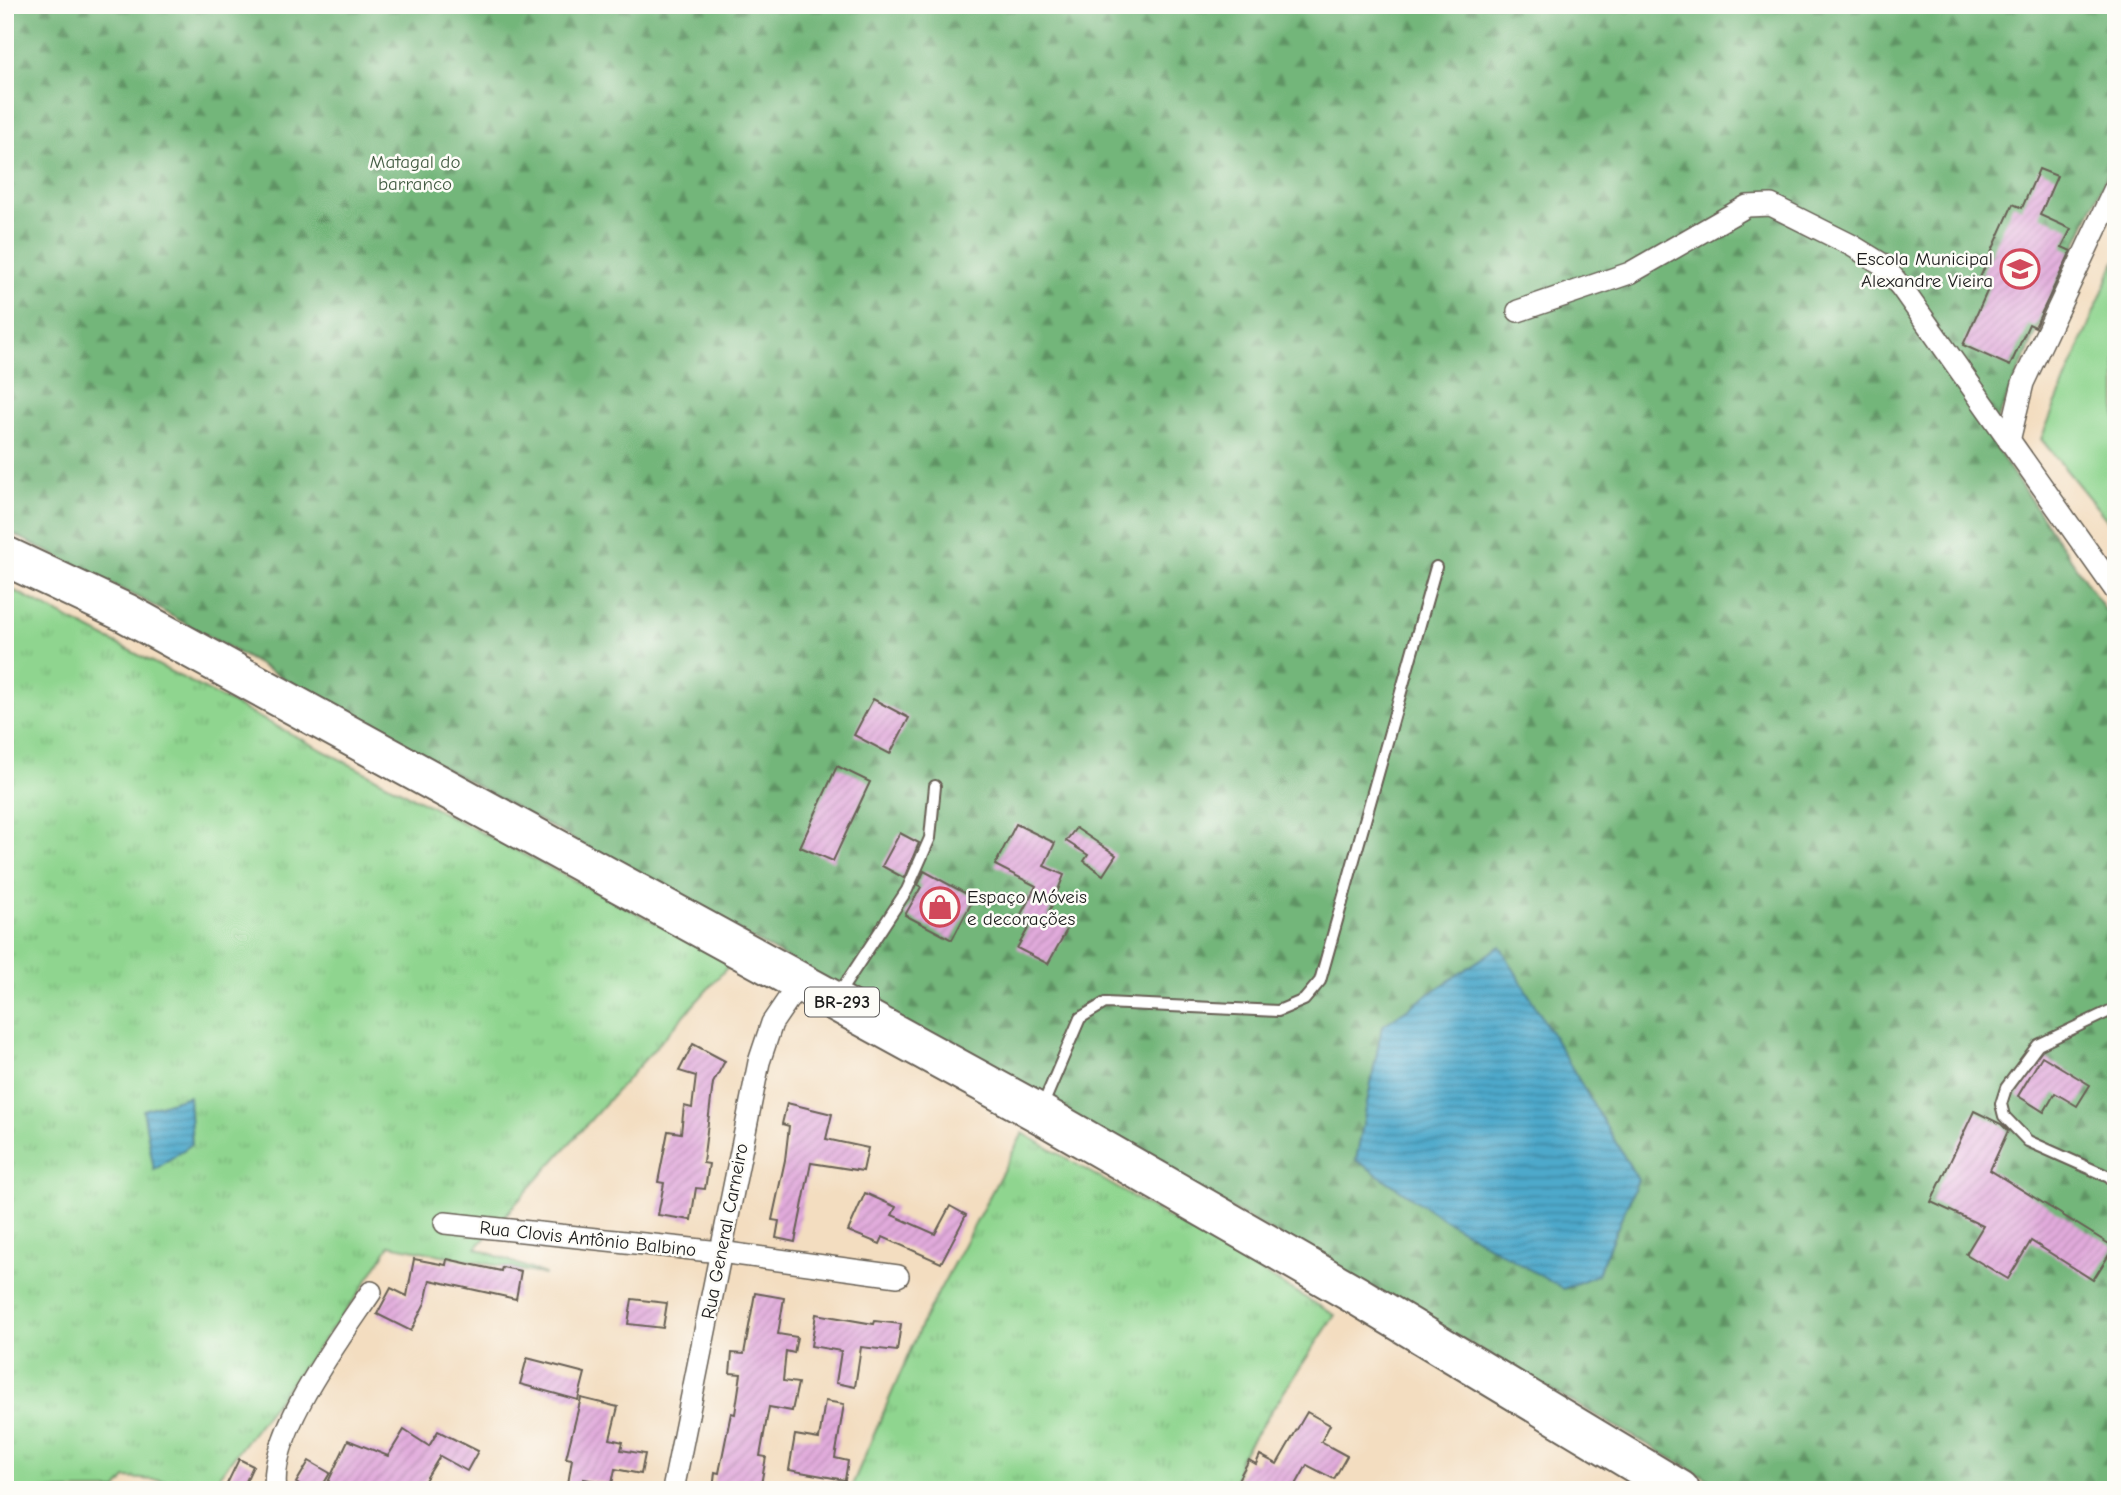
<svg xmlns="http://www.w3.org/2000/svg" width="2121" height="1495" font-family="'Comic Neue',sans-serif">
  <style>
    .grass { fill: url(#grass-tufts); stroke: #567856; stroke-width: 2 }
    .forest { fill: url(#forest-firs); stroke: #48694b; stroke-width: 2 }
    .pitch { fill: #8fd58f; stroke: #567856; stroke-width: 2 }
    .water { fill: url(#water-rules); stroke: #346274; stroke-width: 2 }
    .building { fill: url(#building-hatch) }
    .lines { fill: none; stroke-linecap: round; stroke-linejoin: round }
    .lane-casing { stroke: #676055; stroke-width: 14 }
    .street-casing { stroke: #676055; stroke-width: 24 }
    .highway-casing { stroke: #676055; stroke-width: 42 }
    .lane { stroke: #fff; stroke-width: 10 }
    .street { stroke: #fff; stroke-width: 21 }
    .highway { stroke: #fff; stroke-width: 38 }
    .labels { text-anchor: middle; stroke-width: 5; stroke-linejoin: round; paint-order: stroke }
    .shield { fill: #fdfcf7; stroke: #605f5e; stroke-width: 2 }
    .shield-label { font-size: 18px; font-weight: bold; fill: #1c1c1c }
    .park-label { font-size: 19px; fill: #445d44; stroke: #fdfcf7 }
    .poi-label { font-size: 19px; fill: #1c1c1c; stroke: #fdfcf7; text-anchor: end }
    .street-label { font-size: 19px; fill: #1c1c1c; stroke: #fdfcf7 }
  </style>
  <defs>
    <pattern id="grass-tufts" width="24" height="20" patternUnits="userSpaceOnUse" patternTransform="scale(1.75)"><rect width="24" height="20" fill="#8fd58f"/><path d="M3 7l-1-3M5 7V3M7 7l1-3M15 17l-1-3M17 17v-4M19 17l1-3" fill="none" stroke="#7bb67b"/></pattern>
    <pattern id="forest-firs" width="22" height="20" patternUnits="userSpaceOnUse" patternTransform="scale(1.75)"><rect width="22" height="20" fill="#73b67a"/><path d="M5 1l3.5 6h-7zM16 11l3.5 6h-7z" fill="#5e9363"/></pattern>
    <pattern id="water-rules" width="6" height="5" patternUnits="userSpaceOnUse" patternTransform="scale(1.75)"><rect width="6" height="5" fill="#4da9cb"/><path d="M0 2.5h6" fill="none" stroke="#3f89a4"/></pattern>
    <pattern id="building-hatch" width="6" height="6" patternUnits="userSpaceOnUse" patternTransform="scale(1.75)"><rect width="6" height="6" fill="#e1aadb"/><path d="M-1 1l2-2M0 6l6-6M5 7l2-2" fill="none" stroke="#c092bb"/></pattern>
  </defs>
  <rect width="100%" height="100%" fill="#fdfcf7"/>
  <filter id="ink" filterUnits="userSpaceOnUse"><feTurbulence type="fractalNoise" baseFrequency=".0143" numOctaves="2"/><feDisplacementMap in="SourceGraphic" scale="14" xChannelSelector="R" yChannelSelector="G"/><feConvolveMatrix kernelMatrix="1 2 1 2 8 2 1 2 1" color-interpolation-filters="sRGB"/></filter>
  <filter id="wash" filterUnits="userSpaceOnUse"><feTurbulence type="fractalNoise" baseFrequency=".00686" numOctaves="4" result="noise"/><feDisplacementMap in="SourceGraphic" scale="28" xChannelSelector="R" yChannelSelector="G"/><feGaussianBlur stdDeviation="1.57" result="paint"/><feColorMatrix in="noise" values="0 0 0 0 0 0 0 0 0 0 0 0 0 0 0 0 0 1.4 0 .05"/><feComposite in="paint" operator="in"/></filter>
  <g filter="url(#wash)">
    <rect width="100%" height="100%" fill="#f3ddc0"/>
    <!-- grass -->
    <g class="grass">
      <polygon points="5,586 732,962 476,1248 546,1275 390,1245 358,1295 213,1484 126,1478 116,1490 5,1490"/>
      <polygon points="1023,1133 1335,1315 1240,1458 1234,1490 850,1490 922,1323"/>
    </g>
    <!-- forest -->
    <polygon class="forest" points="5,5 2116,5 2116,155 1989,438 2116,626 2116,1490 1728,1490 873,1006 141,599 5,530"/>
    <!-- pitch -->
    <polygon class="pitch" points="2116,259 2116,531 2041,439"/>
    <!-- water -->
    <g class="water">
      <polygon points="1500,946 1638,1180 1597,1275 1563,1289 1445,1220 1356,1160 1382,1026"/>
      <polygon points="189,1096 192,1144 154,1170 143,1110"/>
    </g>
    <g id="blocks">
      <!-- building -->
      <g class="building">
        <polygon points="2039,169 2057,176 2040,215 2071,229 2062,247 2071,251 2035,327 2029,324 2010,366 1963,345 1989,287 1978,282 2013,204 2022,208"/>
        <polygon points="873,699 909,718 890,754 854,735"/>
        <polygon points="837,766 870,782 833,861 800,847"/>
        <polygon points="1016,824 1055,843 1044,866 1064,875 1048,915 1069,926 1048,964 1017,948 1030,925 1019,918 1036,886 995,865"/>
        <polygon points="1076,828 1116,855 1103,875 1084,861 1088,855 1066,841"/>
        <polygon points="900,833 919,843 904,878 882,866"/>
        <polygon points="924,871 974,898 952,940 905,915 921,887 918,885"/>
        <polygon points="693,1044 725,1061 713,1083 703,1163 709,1164 705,1189 696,1188 691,1220 658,1215 664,1183 658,1182 668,1131 681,1133 684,1106 692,1108 696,1076 679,1071"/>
        <polygon points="2042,1056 2090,1085 2077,1106 2055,1093 2044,1112 2018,1096"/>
        <polygon points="787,1103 832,1114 826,1139 868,1148 863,1171 811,1163 795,1242 776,1238 779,1221 772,1220 785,1160 789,1126 782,1124"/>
        <polygon points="1974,1111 2001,1124 2008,1131 1990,1170 2114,1247 2093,1280 2031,1241 2008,1279 1966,1254 1983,1226 1931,1202"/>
        <polygon points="865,1193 896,1207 892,1215 935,1234 950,1206 966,1215 941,1263 883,1237 880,1244 848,1231"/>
        <polygon points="414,1259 446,1265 447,1259 501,1271 502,1267 521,1271 516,1299 430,1280 425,1303 411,1331 377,1314 391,1288 407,1296"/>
        <polygon points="755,1293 784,1298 778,1334 797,1337 794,1353 786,1351 783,1381 798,1383 792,1411 769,1407 760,1456 766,1457 760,1490 713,1490 715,1472 719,1473 731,1413 735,1414 741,1374 730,1373 732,1353 744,1354"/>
        <polygon points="632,1299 667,1303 663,1328 628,1324"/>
        <polygon points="816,1314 874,1324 875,1321 901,1324 897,1351 861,1347 855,1387 836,1383 841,1351 811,1346"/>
        <polygon points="527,1358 585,1373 578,1400 520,1384"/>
        <polygon points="581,1398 618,1407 610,1439 623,1442 621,1450 645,1454 641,1474 615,1469 612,1484 584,1479 582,1490 567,1490 572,1459 566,1458"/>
        <polygon points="825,1401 844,1404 835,1458 848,1461 845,1480 789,1470 795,1435 819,1439"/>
        <polygon points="1307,1412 1330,1425 1321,1442 1347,1456 1334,1479 1307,1465 1293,1490 1272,1490 1259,1483 1255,1490 1250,1490 1236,1483 1249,1460 1256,1464 1260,1455 1277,1464"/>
        <polygon points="404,1430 429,1446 438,1431 478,1451 467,1471 440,1456 419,1490 345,1490 328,1482 348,1440 388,1456"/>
        <polygon points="239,1459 253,1466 242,1490 224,1490"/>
        <polygon points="309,1461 330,1473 320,1490 308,1490 296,1483"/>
      </g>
    </g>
  </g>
  <g filter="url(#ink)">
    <use href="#blocks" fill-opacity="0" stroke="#676055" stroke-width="2"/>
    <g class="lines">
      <!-- lane casing -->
      <g class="lane-casing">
        <g id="lane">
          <polyline points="838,995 907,890 930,838 935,786"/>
          <polyline points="2116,1008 2038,1045 2006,1088 2001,1104 2004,1116 2028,1141 2109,1177 2116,1185"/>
          <polyline points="1042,1107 1080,1018 1105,1003 1278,1011 1304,1000 1320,981 1436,567"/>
        </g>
      </g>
      <!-- street casing -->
      <g class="street-casing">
        <g id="street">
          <polyline points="1518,311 1630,273 1747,206 1771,205 1851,245 1882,264 1901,287 2116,591"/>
          <polyline points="2009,441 2023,383 2116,186"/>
          <polyline points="445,1223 720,1252 898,1276"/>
          <path d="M276 1490C267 1435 340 1338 371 1292"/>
          <polyline points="673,1490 759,1062 772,1023 800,982"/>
        </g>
      </g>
      <!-- highway casing -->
      <g class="highway-casing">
        <polyline id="highway" points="5,556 126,613 1039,1113 1356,1295 1680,1490"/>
      </g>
      <!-- lane -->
      <use href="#lane" class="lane"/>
      <!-- street -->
      <use href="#street" class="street"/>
      <!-- highway -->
      <use href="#highway" class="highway"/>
    </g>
  </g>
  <!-- icons -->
  <defs>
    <g id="school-ring" transform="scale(2.0125)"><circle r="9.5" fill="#fdfcf7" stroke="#d1495b" stroke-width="1.5"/><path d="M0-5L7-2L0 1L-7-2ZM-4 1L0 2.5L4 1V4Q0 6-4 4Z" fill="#d1495b"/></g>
    <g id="shop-ring" transform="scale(2.0125)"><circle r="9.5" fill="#fdfcf7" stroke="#d1495b" stroke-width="1.5"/><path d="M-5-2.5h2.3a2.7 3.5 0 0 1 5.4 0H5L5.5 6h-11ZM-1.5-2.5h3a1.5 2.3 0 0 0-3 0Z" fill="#d1495b"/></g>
  </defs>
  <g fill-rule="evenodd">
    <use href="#school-ring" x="2020" y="269"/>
    <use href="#shop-ring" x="940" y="907"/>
  </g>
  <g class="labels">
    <!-- shield labels -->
    <rect class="shield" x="805" y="987.5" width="74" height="29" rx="5"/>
    <g class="shield-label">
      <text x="842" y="1008">BR-293</text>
    </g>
    <!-- park labels -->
    <g class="park-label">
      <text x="415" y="168">Matagal do<tspan x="415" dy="22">barranco</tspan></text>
    </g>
    <!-- poi labels -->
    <g class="poi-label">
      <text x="1993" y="265">Escola Municipal<tspan x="1993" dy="22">Alexandre Vieira</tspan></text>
      <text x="967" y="903" text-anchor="start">Espaço Móveis<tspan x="967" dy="22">e decorações</tspan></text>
    </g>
    <!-- street labels -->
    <g class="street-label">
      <text transform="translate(724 1231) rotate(-79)" y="7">Rua General Carneiro</text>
      <text transform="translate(588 1238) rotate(6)" y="7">Rua Clovis Antônio Balbino</text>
    </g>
  </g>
  <!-- margin -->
  <rect width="2121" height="1495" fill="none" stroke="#fdfcf7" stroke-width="28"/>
</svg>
